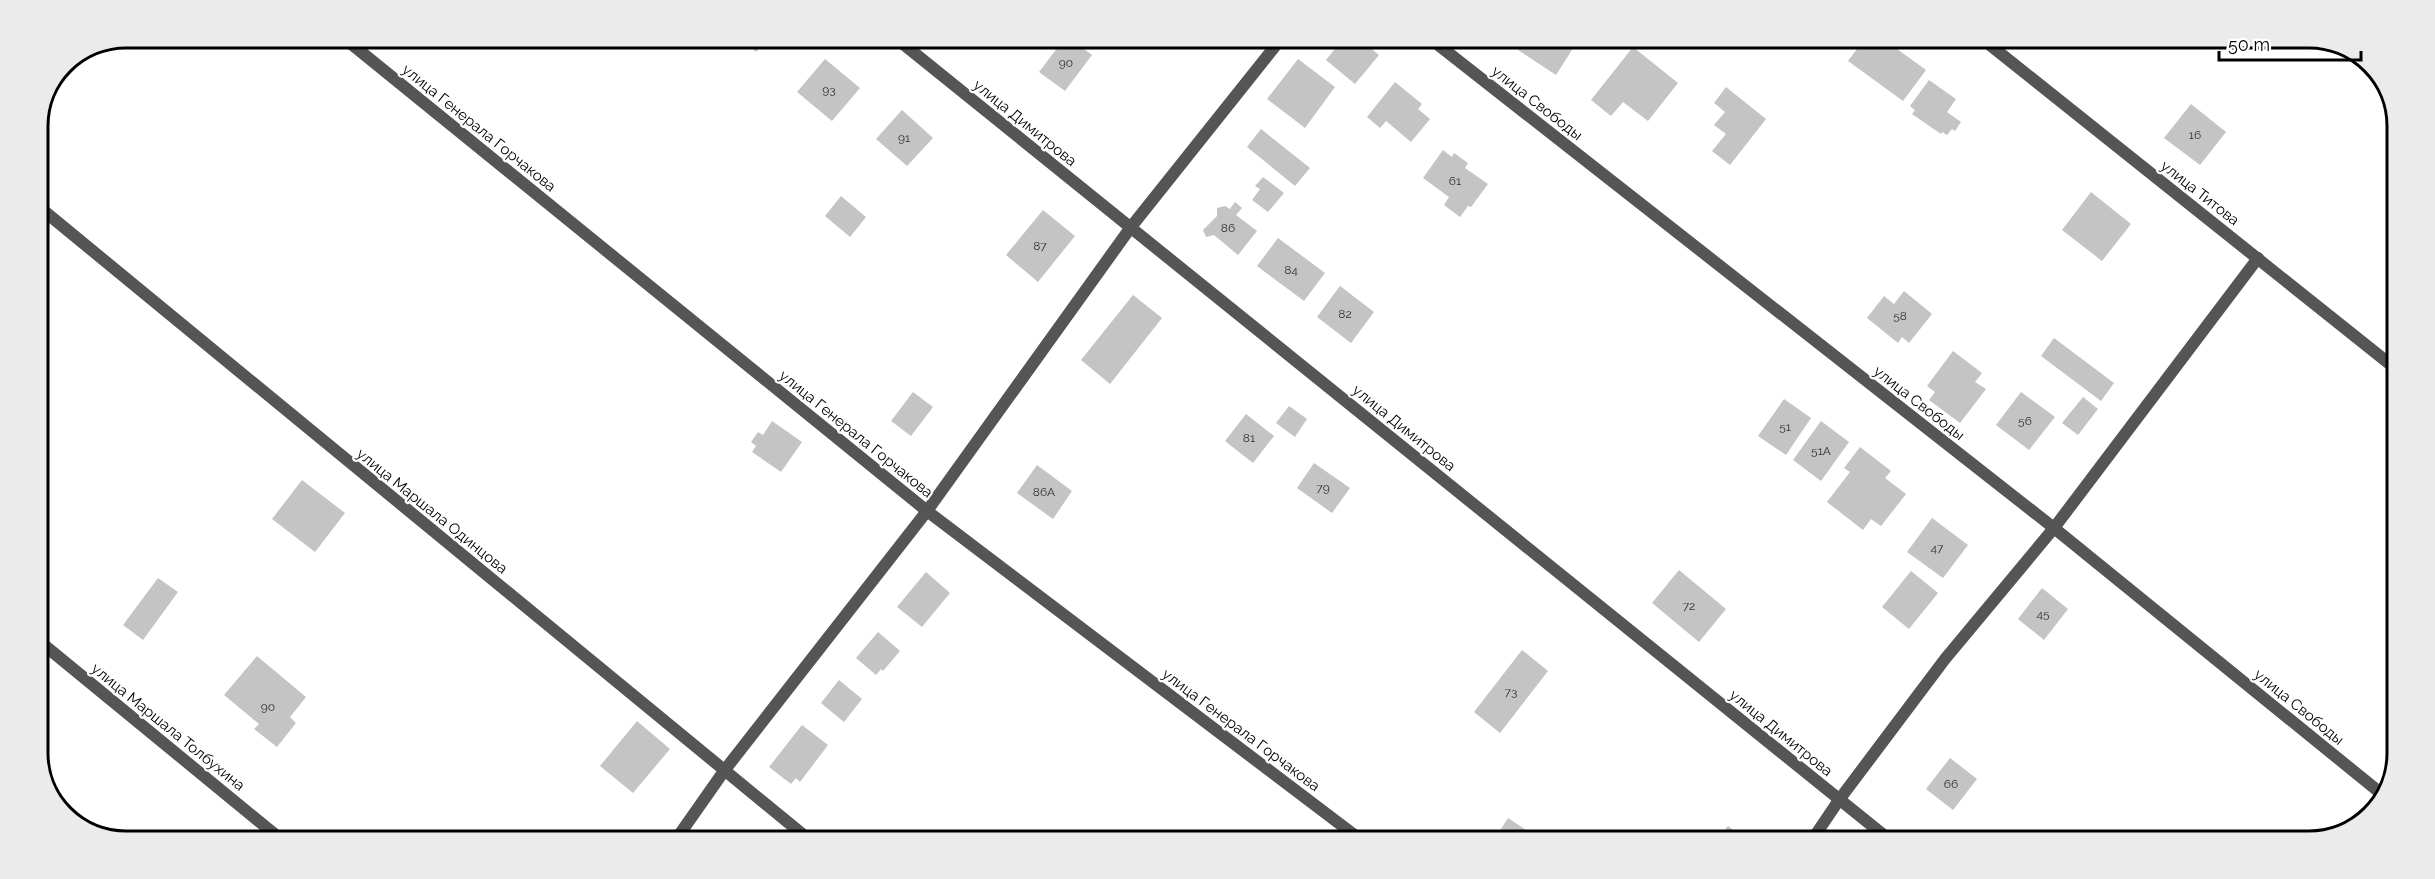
<svg xmlns="http://www.w3.org/2000/svg" width="2435" height="879" font-family="Raleway,sans-serif">
  <style>
    .building { fill: #c4c4c4 }
    .lines { fill: none; stroke-linecap: round; stroke-linejoin: round }
    .minor { stroke: #555; stroke-width: 12 }
    .labels { text-anchor: middle; stroke-width: 4.5; stroke-linejoin: round; paint-order: stroke }
    .number-label { font-size: 12px; fill: #313131 }
    .street-label { font-size: 15px; fill: #000; stroke: #fff }
    .rim { fill: none; stroke: #000; stroke-width: 3 }
  </style>
  <rect width="100%" height="100%" fill="#fff"/>
  <!-- building -->
  <g class="building">
    <polygon points="740,39 767,39 756,52"/>
    <polygon points="1064,39 1071,39 1092,55 1065,91 1039,72"/>
    <polygon points="1342,40 1361,40 1379,55 1355,84 1326,60"/>
    <polygon points="1524,40 1575,41 1577,42 1556,75 1518,50"/>
    <polygon points="1863,41 1886,41 1926,70 1903,101 1848,61"/>
    <polygon points="1633,47 1678,83 1648,121 1623,102 1611,116 1591,100"/>
    <polygon points="825,59 860,88 832,121 797,92"/>
    <polygon points="1298,59 1335,87 1305,128 1267,99"/>
    <polygon points="1929,80 1956,99 1947,112 1961,122 1955,131 1952,129 1947,135 1942,132 1941,134 1912,114 1915,110 1910,106"/>
    <polygon points="1395,82 1422,104 1418,109 1430,119 1411,142 1386,121 1380,128 1367,117"/>
    <polygon points="1726,87 1766,119 1730,165 1712,151 1726,134 1714,125 1725,112 1714,103"/>
    <polygon points="2191,104 2226,132 2200,165 2164,138"/>
    <polygon points="902,110 933,138 907,166 876,139"/>
    <polygon points="1261,129 1310,168 1295,186 1247,147"/>
    <polygon points="1443,150 1452,157 1454,153 1468,163 1465,168 1488,184 1471,207 1468,206 1460,217 1444,205 1449,197 1423,178"/>
    <polygon points="1263,177 1284,193 1268,212 1252,200 1260,189 1255,186"/>
    <polygon points="2091,192 2131,224 2102,261 2062,230"/>
    <polygon points="841,196 866,217 850,237 825,216"/>
    <polygon points="1235,202 1242,208 1236,215 1257,231 1238,255 1214,235 1206,237 1203,230 1217,216 1217,208 1225,206 1230,209"/>
    <polygon points="1043,210 1075,236 1038,282 1006,255"/>
    <polygon points="1278,238 1325,273 1304,301 1257,266"/>
    <polygon points="1340,286 1374,312 1351,343 1317,317"/>
    <polygon points="1904,291 1932,314 1909,343 1902,337 1898,343 1867,318 1884,296 1894,304"/>
    <polygon points="1133,295 1162,318 1110,384 1081,360"/>
    <polygon points="2054,338 2114,383 2101,401 2041,356"/>
    <polygon points="1953,351 1982,373 1975,382 1986,389 1960,423 1929,400 1935,392 1927,386"/>
    <polygon points="913,392 933,407 911,436 891,421"/>
    <polygon points="2021,392 2055,417 2029,450 1996,425"/>
    <polygon points="2083,397 2098,409 2078,435 2062,423"/>
    <polygon points="1784,399 1811,418 1786,455 1758,436"/>
    <polygon points="1289,406 1307,419 1295,437 1276,423"/>
    <polygon points="1246,414 1274,436 1253,463 1225,441"/>
    <polygon points="772,421 802,442 781,472 752,452 756,446 751,442 758,432 763,435"/>
    <polygon points="1821,421 1849,442 1821,481 1793,460"/>
    <polygon points="1860,447 1891,471 1885,478 1906,494 1881,526 1871,519 1863,530 1827,502 1850,472 1844,468"/>
    <polygon points="1314,463 1350,488 1332,513 1297,488"/>
    <polygon points="1037,465 1072,491 1053,519 1017,493"/>
    <polygon points="302,480 345,513 315,552 272,519"/>
    <polygon points="1932,518 1968,545 1943,578 1907,552"/>
    <polygon points="1679,570 1726,609 1699,642 1652,603"/>
    <polygon points="1911,571 1938,593 1909,629 1882,607"/>
    <polygon points="926,572 950,593 922,627 897,607"/>
    <polygon points="158,578 178,592 143,640 123,625"/>
    <polygon points="2042,588 2068,609 2044,640 2018,619"/>
    <polygon points="878,632 900,651 883,671 881,669 876,675 856,658"/>
    <polygon points="1522,650 1548,671 1500,733 1474,712"/>
    <polygon points="257,656 306,697 290,717 296,723 277,747 254,729 259,724 224,695"/>
    <polygon points="839,680 862,699 844,722 821,703"/>
    <polygon points="637,721 670,749 633,793 600,766"/>
    <polygon points="802,725 828,745 800,782 796,778 791,784 769,767"/>
    <polygon points="1950,758 1977,779 1953,810 1926,789"/>
    <polygon points="1508,818 1541,840 1494,840"/>
    <polygon points="1728,826 1746,840 1717,840"/>
  </g>
  <g class="lines">
    <!-- minor -->
    <g class="minor">
      <polyline points="344,38 927,511 1361,840"/>
      <polyline points="897,39 1891,841"/>
      <polyline points="1432,40 2054,528 2383,795"/>
      <polyline points="1985,41 2396,369"/>
      <polyline points="38,206 807,838"/>
      <polyline points="38,640 278,837"/>
      <polyline points="677,838 724,771 927,511 1131,227 1280,40"/>
      <polyline points="1812,840 1839,800 1945,659 2054,528 2258,258"/>
    </g>
  </g>
  <g class="labels">
    <!-- number labels -->
    <g class="number-label">
      <text x="1066" y="67">90</text>
      <text x="829" y="94">93</text>
      <text x="2195" y="139">16</text>
      <text x="904" y="142">91</text>
      <text x="1455" y="185">61</text>
      <text x="1228" y="232">86</text>
      <text x="1040" y="250">87</text>
      <text x="1291" y="274">84</text>
      <text x="1345" y="318">82</text>
      <text x="1900" y="320">58</text>
      <text x="2025" y="425">56</text>
      <text x="1785" y="431">51</text>
      <text x="1249" y="442">81</text>
      <text x="1821" y="455">51А</text>
      <text x="1323" y="492">79</text>
      <text x="1044" y="496">86А</text>
      <text x="1937" y="552">47</text>
      <text x="1689" y="610">72</text>
      <text x="2043" y="618">45</text>
      <text x="1511" y="696">73</text>
      <text x="268" y="711">90</text>
      <text x="1951" y="788">66</text>
    </g>
    <!-- street labels -->
    <g class="street-label">
      <text transform="translate(1537 103) rotate(38)" y="5">улица Свободы</text>
      <text transform="translate(1025 123) rotate(39)" y="5">улица Димитрова</text>
      <text transform="translate(479 128) rotate(39)" y="5">улица Генерала Горчакова</text>
      <text transform="translate(2200 193) rotate(38)" y="5">улица Титова</text>
      <text transform="translate(1919 403) rotate(38)" y="5">улица Свободы</text>
      <text transform="translate(1404 428) rotate(39)" y="5">улица Димитрова</text>
      <text transform="translate(856 434) rotate(39)" y="5">улица Генерала Горчакова</text>
      <text transform="translate(432 511) rotate(39)" y="5">улица Маршала Одинцова</text>
      <text transform="translate(2299 707) rotate(39)" y="5">улица Свободы</text>
      <text transform="translate(168 727) rotate(39)" y="5">улица Маршала Толбухина</text>
      <text transform="translate(1241 730) rotate(37)" y="5">улица Генерала Горчакова</text>
      <text transform="translate(1781 733) rotate(39)" y="5">улица Димитрова</text>
    </g>
  </g>
  <!-- crop -->
  <path d="M0 0H2435V879H0ZM126 48H2309A78 78 0 0 1 2387 126V753A78 78 0 0 1 2309 831H126A78 78 0 0 1 48 753V126A78 78 0 0 1 126 48Z" fill="#ebebeb" fill-rule="evenodd"/>
  <path class="rim" d="M126 48H2309A78 78 0 0 1 2387 126V753A78 78 0 0 1 2309 831H126A78 78 0 0 1 48 753V126A78 78 0 0 1 126 48Z"/>
  <!-- scale -->
  <path d="M2219 51v9h142v-9" fill="none" stroke="#000000" stroke-width="3"/>
  <text x="2228" y="51" font-size="18" fill="#000000" stroke="#ffffff" stroke-width="4.5" paint-order="stroke">50 m</text>
</svg>
